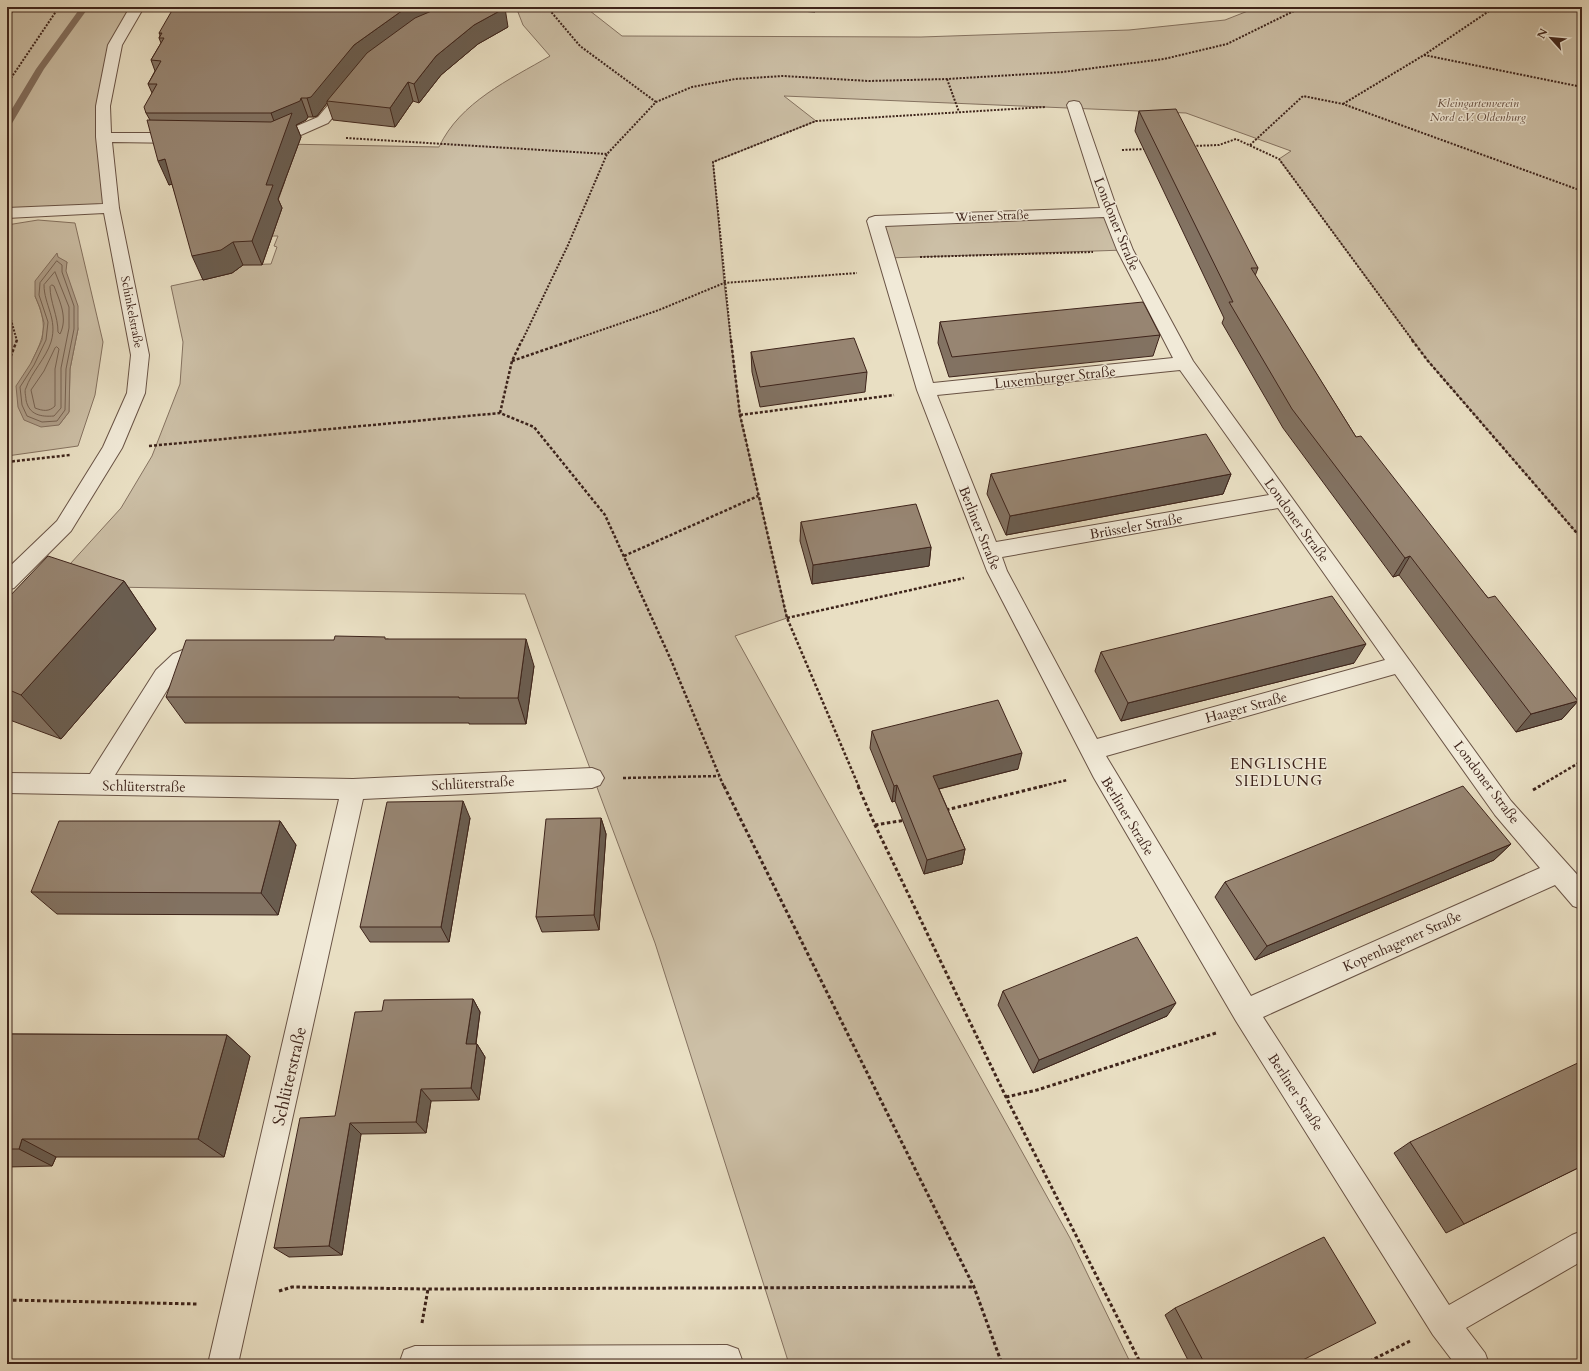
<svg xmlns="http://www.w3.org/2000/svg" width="1589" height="1371" font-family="Cardo,serif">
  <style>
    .green { fill: #ccbfa6; stroke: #857260; fill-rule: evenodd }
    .water { fill: #af9f8a; stroke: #826e5e }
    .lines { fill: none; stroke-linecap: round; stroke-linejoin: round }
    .shore { stroke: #766252; stroke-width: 1 }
    .stream { fill: #826e5e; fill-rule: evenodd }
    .minor-casing { stroke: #695345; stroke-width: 2 }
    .path-far2 { stroke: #3e241b; stroke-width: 2; stroke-dasharray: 2 1.5; stroke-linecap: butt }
    .path-far1 { stroke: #3e241b; stroke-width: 2.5; stroke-dasharray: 3 2; stroke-linecap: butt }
    .path { stroke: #3e241b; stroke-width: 3; stroke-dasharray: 3.5 2.5; stroke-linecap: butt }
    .minor { fill: #f1ead8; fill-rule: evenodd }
    .wall { fill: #827262; stroke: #3e241b }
    .shaded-wall { fill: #6a5d50; stroke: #3e241b }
    .building { fill: #978572; stroke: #3e241b }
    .labels { text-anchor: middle; stroke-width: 3; stroke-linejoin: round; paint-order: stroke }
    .far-park-label { font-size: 12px; font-style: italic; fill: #624b3e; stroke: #f1ead8 }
    .far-street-label { font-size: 12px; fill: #3e241b; stroke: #f1ead8 }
    .street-label { font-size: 14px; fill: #3e241b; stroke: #f1ead8 }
    .neighbourhood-label { font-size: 15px; letter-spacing: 1px; fill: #3e241b; stroke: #f1ead8 }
    .near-street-label { font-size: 17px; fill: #3e241b; stroke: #f1ead8 }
  </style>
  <rect width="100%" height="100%" fill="#e9dfc3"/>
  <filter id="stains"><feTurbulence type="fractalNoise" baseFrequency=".005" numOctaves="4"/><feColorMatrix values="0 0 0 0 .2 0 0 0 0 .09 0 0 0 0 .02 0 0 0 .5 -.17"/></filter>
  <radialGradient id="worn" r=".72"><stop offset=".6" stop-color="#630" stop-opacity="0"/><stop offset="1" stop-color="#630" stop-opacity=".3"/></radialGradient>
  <!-- green -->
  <g class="green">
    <polygon points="15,7 137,7 115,45 103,106 111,208 7,213 7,19"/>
    <path d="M516 7H585L622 36 921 37 1129 30 1225 20 1258 7H1582V539L1428 361 1279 159 1291 151 1186 113 784 96 816 121 713 162 724 283 740 415 787 618 735 636 1070 1238 1131 1364H789L655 943 525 594 50 586 121 508 152 456 180 384 183 342 171 286 232 273 238 269V265L271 264 277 247 274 246 278 236H272L275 209 285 181 283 144 439 147C460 102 509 80 550 56L523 25Z"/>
    <polygon points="1110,212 1125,250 887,258 875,221"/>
    <path d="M38 220 75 223 103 342 95 395 78 446 7 456V225ZM67 262 65 271 78 329 70 369 69 412 59 425 31 363C45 335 48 326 35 296Z"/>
  </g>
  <!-- water -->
  <polygon class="water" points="57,253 58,257 67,262 66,271 78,306 78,329 70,369 69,412 59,425 41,427 24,420 18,407 16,386 31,363 42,340 44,323 40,308 35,296 35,281"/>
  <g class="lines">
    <!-- shore -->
    <g class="shore">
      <polygon points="57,261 62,265 62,272 74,306 74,329 66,369 65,410 57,421 42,422 27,416 22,405 20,387 34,365 46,340 48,322 39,295 40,283"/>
      <path d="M55 272 69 307V328L61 368V408L54 416C41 417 29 415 26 400 26 396 24 391 26 388 31 373 46 358 51 342 58 319 44 305 44 285Z"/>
      <path d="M52 285 54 286C60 302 68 318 60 334L58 332C58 316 50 302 50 287Z"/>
      <path d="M57 347 59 349 55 369V406C49 412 43 411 35 408L31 390 44 371 55 348Z"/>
    </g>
    <!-- stream -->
    <polygon class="stream" points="81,7 89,7 44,69 11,125 7,128 7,117 36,69"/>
    <!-- minor casing -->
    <g class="minor-casing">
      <g id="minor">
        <polygon points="130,7 144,7 122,45 110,106 111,133 181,133 186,135 189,138 186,141 181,143 112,142 119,208 149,355 145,393 122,448 71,531 14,588 7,590 7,569 57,521 103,447 127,393 131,355 104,213 7,218 7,208 103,204 96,137 96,106 108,45"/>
        <polygon points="350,84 355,85 357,88 328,123 285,142 280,144 266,142 263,139 266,136 278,134 318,117 345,85"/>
        <path d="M1074 101 1079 102 1081 105 1118 212 1133 250 1193 361 1511 801 1582 880V909L1573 906 1555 885 1263 1017 1449 1305 1572 1235 1582 1231V1261L1466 1328 1485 1353 1489 1364H1455L1433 1335 1236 1021 1094 778 987 571 917 390 867 221 869 218 875 216 1100 208 1067 105 1069 102ZM1104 217 1117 250 1173 358 933 383 885 226ZM1180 370 1269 495 996 542 937 395ZM1278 508 1385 660 1097 739 1007 571 1002 557ZM1395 674 1495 815 1540 868 1251 996 1106 756Z"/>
        <polygon points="202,642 214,645 217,651 214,657 189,666 172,682 115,775 353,779 592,768 600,771 604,778 600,785 592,788 363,799 238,1364 208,1364 339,799 7,793 7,773 90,774 156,670 173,654"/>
        <polygon points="727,1345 738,1349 742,1360 741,1364 399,1364 404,1350 415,1346"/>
      </g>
    </g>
    <!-- path-far2 -->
    <g class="path-far2">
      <polyline points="547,7 580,46 656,102"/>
      <polyline points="7,19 15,7"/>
      <polyline points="1424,55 1582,87"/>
      <polyline points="947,79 959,112"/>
      <polyline points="7,84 59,7"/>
      <polyline points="1343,104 1424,55 1495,7"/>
      <polyline points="346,138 607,154"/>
      <polyline points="1250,145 1303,96 1343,104 1582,191"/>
      <polyline points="1193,146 1219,145 1236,139 1279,159 1413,341"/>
      <polyline points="1122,150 1145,149"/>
      <polyline points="920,257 1093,252"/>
      <polyline points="7,306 17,341"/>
      <polyline points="522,341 568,245 607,154 656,102 692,87 735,79 783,76 869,81 947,79 1063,72 1164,59 1227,44 1302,7"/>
      <polyline points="570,341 659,310 724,283 857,273"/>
      <polyline points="731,341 713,162 816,121 1045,107"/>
    </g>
    <!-- path-far1 -->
    <g class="path-far1">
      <polyline points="731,340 740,415 787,618 859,787"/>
      <polyline points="1412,340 1428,361 1582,539"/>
      <polyline points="512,361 573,340"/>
      <polyline points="7,366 17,340"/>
      <polyline points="500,413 512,361 522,340"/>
      <polyline points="740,415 894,395"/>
      <polyline points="149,446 500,413 534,427 605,515 671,660 724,787"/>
      <polyline points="7,462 70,455"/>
      <polyline points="624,556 758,496"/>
      <polyline points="787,618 964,578"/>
      <polyline points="623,778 719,776"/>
      <polyline points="1039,787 1067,780"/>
      <polyline points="1538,787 1582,761"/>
    </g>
    <!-- path -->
    <g class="path">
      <polyline points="724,786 974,1287 1002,1364"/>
      <polyline points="858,786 875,825 1006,1097 1141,1364"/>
      <polyline points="1533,790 1540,786"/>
      <polyline points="946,810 1043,786"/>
      <polyline points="875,825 906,820"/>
      <polyline points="1006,1097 1037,1090 1216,1033"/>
      <polyline points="279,1291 292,1287 428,1289 974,1287"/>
      <polyline points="7,1300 198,1304"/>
      <polyline points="422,1323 428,1289"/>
      <polyline points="1364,1364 1410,1341"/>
    </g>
    <!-- minor -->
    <use href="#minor" class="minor"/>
  </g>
  <!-- wall -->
  <g class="wall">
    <polygon points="769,7 816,7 815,12 769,9"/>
    <polygon points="508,27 478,44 441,75 419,103 413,101 395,127 333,120 327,103 317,116 313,117 308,117 306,120 296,125 301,137 278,199 282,208 262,265 243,265 232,273 203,280 172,184 169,185 150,120 146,113 152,93 148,84 155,71 151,60 161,43 159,38 160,35 159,33"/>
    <polygon points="1139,111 1258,268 1255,276 1356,437 1488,598 1578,701 1562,719 1516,732 1399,575 1393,577 1283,428 1222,323 1224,318 1135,131"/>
    <polygon points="940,322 1160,335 1153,356 949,377 938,343"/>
    <polygon points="751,352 867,372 865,392 760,407 752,372"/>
    <polygon points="991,474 1231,474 1223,494 1006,535 987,494"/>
    <polygon points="801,522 931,547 929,566 812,584 800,541"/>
    <polygon points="124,581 156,629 61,739 7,719 7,599"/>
    <polygon points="387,639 534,666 526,724 469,724 469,723 185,723 166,697"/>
    <polygon points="1101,652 1354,663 1121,721 1095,671"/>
    <polygon points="872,731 1018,769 939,789 965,849 962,864 924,874 895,801 892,802 870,748"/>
    <polygon points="470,818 449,942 370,942 360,927"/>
    <polygon points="601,818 606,834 599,930 542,932 536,917"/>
    <polygon points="280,821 296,845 278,915 57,914 31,892"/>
    <polygon points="1511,844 1494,860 1255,960 1215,897 1225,882"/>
    <polygon points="1003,991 1167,1016 1033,1073 998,1005"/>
    <polygon points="473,999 480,1012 476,1044 477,1044 485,1057 479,1100 431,1101 426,1133 361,1134 342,1255 289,1257 274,1248 335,1116"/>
    <polygon points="7,1034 227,1035 250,1056 224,1157 56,1157 52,1166 7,1167"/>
    <polygon points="1410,1142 1582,1166 1446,1233 1394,1153"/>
    <polygon points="1175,1308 1295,1364 1190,1364 1165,1315"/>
  </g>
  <!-- shaded-wall -->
  <g class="shaded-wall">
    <polygon points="410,7 456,7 327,101 327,103 317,116 313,117 307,98 354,45 403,10"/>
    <polygon points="505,8 508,27 478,44 441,75 419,103 414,84 436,56 474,25"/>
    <polygon points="408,82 413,101 395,127 390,108"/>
    <polygon points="301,98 308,117 306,120 296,125 301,137 278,199 282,208 262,265 252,241 278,132 271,113"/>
    <polygon points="165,159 176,183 169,185 158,161"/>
    <polygon points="233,242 243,265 232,273 203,280 192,256"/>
    <polygon points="1231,474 1223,494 1006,535 1010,516"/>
    <polygon points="931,547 929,566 812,584 813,565"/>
    <polygon points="1410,556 1399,575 1393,577 1405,558"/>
    <polygon points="124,581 156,629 61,739 21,695"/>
    <polygon points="526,639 534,666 526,724 518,698"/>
    <polygon points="1366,644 1354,663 1121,721 1128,703"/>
    <polygon points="1578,701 1562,719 1516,732 1531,714"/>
    <polygon points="1022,753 1018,769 930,791 933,776"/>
    <polygon points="897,785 895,801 892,802 894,786"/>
    <polygon points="463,801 470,818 449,942 441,927"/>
    <polygon points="601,818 606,834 599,930 594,915"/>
    <polygon points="280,821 296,845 278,915 261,893"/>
    <polygon points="1511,844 1494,860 1255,960 1267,946"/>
    <polygon points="965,849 962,864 924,874 927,860"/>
    <polygon points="473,999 480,1012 474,1057 466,1044"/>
    <polygon points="1176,1003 1167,1016 1033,1073 1039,1060"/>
    <polygon points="227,1035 250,1056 224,1157 198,1139"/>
    <polygon points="477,1044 485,1057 479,1100 471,1088"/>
    <polygon points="421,1089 431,1101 426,1133 416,1122"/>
    <polygon points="350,1123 361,1134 342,1255 329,1246"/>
    <polygon points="22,1139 56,1157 52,1166 19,1149"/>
  </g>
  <!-- building -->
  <g class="building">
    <polygon points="174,7 410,7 403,10 354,45 311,97 307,98 301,98 300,101 271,113 146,113 144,107 157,84 148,84 161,61 151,60 164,38 159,38 162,33 159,33"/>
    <polygon points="441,7 502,7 505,8 474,25 436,56 414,84 408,82 390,108 327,101 367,53 415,18"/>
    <polygon points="1176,109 1258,268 1251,268 1356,437 1361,436 1488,598 1495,596 1578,701 1531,714 1410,556 1405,558 1292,409 1229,302 1233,302 1139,111"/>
    <polygon points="292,113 266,185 273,185 252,241 233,242 221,250 192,256 165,159 158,161 147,120 271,122"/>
    <polygon points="1143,302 1160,335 952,357 940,322"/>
    <polygon points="854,338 867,372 760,387 751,352"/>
    <polygon points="1206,434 1231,474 1010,516 991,474"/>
    <polygon points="916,504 931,547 813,565 801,522"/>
    <polygon points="48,556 124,581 21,695 7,689 7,599"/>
    <polygon points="1332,596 1366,644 1128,703 1101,652"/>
    <polygon points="335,636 385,637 385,639 526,639 518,698 459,698 459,697 166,697 186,640 334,640"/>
    <polygon points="998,700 1022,753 933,776 965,849 927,860 897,785 894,786 872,731"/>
    <polygon points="1463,786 1511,844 1267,946 1225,882"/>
    <polygon points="463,801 441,927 360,927 387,802"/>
    <polygon points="601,818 594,915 536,917 546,819"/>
    <polygon points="59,821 280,821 261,893 31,892"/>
    <polygon points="1137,937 1176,1003 1039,1060 1003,991"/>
    <polygon points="473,999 466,1044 477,1044 471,1088 421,1089 416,1122 350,1123 329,1246 274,1248 300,1118 335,1116 355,1012 382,1011 384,1000"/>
    <polygon points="7,1034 227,1035 198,1139 22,1139 19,1149 7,1149"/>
    <polygon points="1582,1061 1582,1166 1464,1224 1410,1142"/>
    <polygon points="1324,1237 1376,1323 1295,1364 1205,1364 1175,1308"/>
  </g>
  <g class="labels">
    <!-- far-park labels -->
    <g class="far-park-label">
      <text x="1478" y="107">Kleingartenverein<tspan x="1478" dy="14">Nord e.V. Oldenburg</tspan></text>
    </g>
    <!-- far-street labels -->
    <g class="far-street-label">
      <text transform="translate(992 216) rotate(-2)" y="4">Wiener Straße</text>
      <text transform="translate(132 312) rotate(79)" y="4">Schinkelstraße</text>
    </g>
    <!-- street labels -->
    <g class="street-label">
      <text transform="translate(1117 224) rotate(68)" y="5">Londoner Straße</text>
      <text transform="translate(1055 377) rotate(-6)" y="5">Luxemburger Straße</text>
      <text transform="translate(1297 520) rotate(54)" y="5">Londoner Straße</text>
      <text transform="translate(1136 526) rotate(-10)" y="5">Brüsseler Straße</text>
      <text transform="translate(980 528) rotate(68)" y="5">Berliner Straße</text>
      <text transform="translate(1246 707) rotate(-15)" y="5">Haager Straße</text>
      <text transform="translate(1487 782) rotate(53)" y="5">Londoner Straße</text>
      <text transform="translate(473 783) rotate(-3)" y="5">Schlüterstraße</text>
      <text transform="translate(144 786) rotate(1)" y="5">Schlüterstraße</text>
      <text transform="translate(1128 816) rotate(59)" y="5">Berliner Straße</text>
      <text transform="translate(1402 941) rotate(-24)" y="5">Kopenhagener Straße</text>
      <text transform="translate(1296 1092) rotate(57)" y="5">Berliner Straße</text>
    </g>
    <!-- neighbourhood labels -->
    <g class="neighbourhood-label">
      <text x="1279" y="769">ENGLISCHE<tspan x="1279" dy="17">SIEDLUNG</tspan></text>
    </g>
    <!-- near-street labels -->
    <g class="near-street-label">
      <text transform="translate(289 1076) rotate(-77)" y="6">Schlüterstraße</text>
    </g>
  </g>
  <!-- margin -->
  <rect width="1589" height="1371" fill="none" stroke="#e9dfc3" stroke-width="24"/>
  <rect x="8" y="8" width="1573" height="1355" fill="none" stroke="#3e241b" stroke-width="2"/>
  <rect x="12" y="12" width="1565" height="1347" fill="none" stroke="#3e241b"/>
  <!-- north arrow -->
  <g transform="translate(1551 38) rotate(297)" stroke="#f1ead8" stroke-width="3" paint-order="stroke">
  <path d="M0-3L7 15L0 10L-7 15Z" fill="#3e241b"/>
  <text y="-6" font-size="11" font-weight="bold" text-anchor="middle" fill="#3e241b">N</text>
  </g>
  <rect width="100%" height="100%" filter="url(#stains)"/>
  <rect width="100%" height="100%" fill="url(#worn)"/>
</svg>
